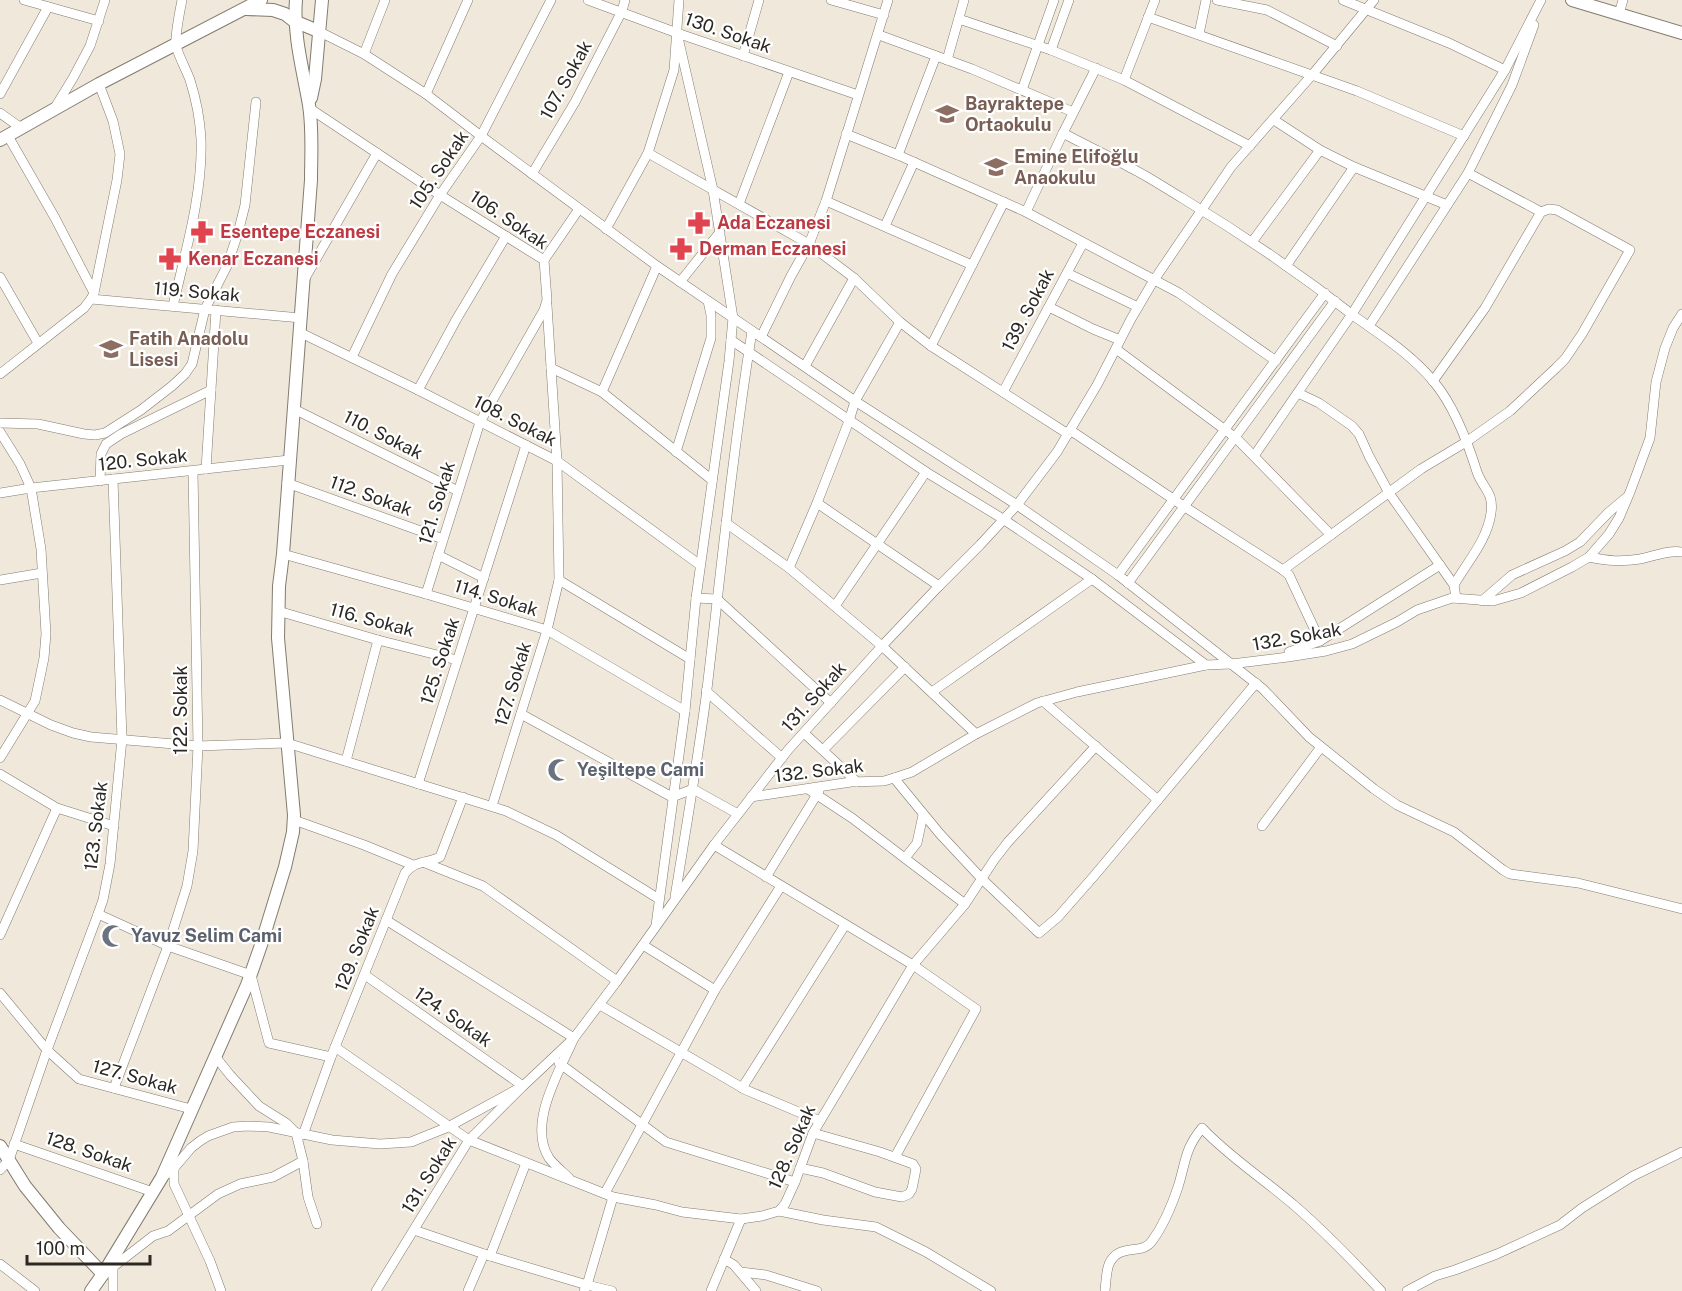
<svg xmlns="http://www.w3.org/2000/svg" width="1682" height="1291" font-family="'Public Sans',sans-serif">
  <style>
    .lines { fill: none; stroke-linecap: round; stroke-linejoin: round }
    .minor-casing { stroke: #827b6f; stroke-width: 10 }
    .major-casing { stroke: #827b6f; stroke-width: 14 }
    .minor { stroke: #fff; stroke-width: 9 }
    .major { stroke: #fff; stroke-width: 12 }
    .labels { text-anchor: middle; stroke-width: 4.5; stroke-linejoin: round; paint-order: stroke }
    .street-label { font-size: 18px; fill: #2c2924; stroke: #fff }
    .education-label { font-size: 18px; font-weight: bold; fill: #785e54; stroke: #fff; text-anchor: start }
    .health-label { font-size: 18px; font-weight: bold; fill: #be3a42; stroke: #fff; text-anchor: start }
    .worship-label { font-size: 18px; font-weight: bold; fill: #5b616d; stroke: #fff; text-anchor: start }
  </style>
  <rect width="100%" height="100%" fill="#f0e9db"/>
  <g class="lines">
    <!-- minor casing -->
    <g class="minor-casing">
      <g id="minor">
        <polyline points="24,0 99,21"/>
        <polyline points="588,0 677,33 858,95"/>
        <polyline points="831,0 884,15"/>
        <polyline points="1217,0 1267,10 1337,46"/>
        <polyline points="1343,0 1449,43 1505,70"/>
        <polyline points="1619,14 1623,0"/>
        <polyline points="1148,17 1357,91 1464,136"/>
        <polyline points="959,19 1051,50 1124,80 1250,146"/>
        <polyline points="318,31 364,54 426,94 481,136 657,266 855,401 1017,505 1118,575 1263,689 1309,737 1374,789 1397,805 1454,832 1503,870 1510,874 1578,883 1682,909"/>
        <polyline points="1199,34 1206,0"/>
        <polyline points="879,35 972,69 1073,112"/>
        <polyline points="1051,50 1069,0"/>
        <polyline points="364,54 385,0"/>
        <polyline points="743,56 759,0"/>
        <polyline points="947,60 964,0"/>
        <polyline points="1124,80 1155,0"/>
        <polyline points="1022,90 1054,0"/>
        <polyline points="0,94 48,7"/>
        <polyline points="426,94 468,0"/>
        <polyline points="309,108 440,195 544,260 547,300 544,310 480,422 426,594"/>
        <polyline points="54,109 73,78 90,46 105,0"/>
        <polyline points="0,113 21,128"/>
        <polyline points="1274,120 1320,150 1354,167 1447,205"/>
        <path d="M1063 133C1085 145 1109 156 1131 168 1149 177 1165 188 1182 198 1242 234 1299 273 1354 316 1382 336 1412 355 1434 382 1454 406 1468 443 1477 472 1483 489 1494 492 1491 513 1487 541 1467 562 1454 585L1456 598"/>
        <polyline points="846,134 898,155 1026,212 1179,293 1276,361"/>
        <polyline points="8,136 55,218 94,293"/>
        <polyline points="648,153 809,244 854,278 900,322 931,346 1068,434"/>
        <polyline points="898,155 936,56"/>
        <polyline points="532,174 575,102 622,11 625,0"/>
        <polyline points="826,201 972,265"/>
        <polyline points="739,204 789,72"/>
        <polyline points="1026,212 1063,133 1096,68"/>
        <polyline points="885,226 914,162"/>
        <polyline points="606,229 648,153 674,70 679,0"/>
        <polyline points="1252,242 1320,150"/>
        <polyline points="544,260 579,209"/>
        <polyline points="657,266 602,392 712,480"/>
        <polyline points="1286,266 1354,167"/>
        <polyline points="1067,273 1138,307"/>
        <polyline points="0,277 38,343"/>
        <polyline points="304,280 377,153"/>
        <polyline points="680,282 720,232"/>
        <polyline points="91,299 301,318"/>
        <path d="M173 306C185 253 203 194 201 139 200 119 196 99 190 80 186 69 179 57 176 46 175 37 180 10 182 0"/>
        <polyline points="1049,307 1093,329 1120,340"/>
        <polyline points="1369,326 1468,173 1512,85 1534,25"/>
        <polyline points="299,332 418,390 557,461 700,565"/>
        <polyline points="761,337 791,276 809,244 826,201 888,0"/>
        <polyline points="731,340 926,472 1003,519 1092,579 1206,665"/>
        <polyline points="931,346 1004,202"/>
        <polyline points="1116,349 1236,438 1331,535"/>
        <polyline points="352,357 392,274 440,195 481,136 551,0"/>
        <polyline points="805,366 854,278"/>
        <polyline points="551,368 602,392"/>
        <polyline points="0,374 84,308 91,299 94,293 117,180 120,154 113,121 99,84"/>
        <polyline points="1433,381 1485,308 1541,212 1468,173"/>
        <polyline points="418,390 456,320 506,236"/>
        <polyline points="1003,392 1083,243"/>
        <polyline points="1298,393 1319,403 1352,426 1359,434 1369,456 1389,493 1454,585"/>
        <polyline points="294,409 458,491"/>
        <polyline points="0,423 38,424 84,434 95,435 105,433 141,410 172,386 185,374 192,364 205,309 227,266 238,233 245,205 256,102"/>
        <polyline points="1070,430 1185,507 1283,570 1289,575 1320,641"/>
        <polyline points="0,432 20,464 31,488 41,549 46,634 44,658 35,701 0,758"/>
        <polyline points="676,452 711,338 711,315 708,301"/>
        <polyline points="1254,456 1352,314 1505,70 1541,0"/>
        <polyline points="206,469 216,310"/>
        <polyline points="100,481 101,454 106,444 121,434 211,390"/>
        <polyline points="287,483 443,539"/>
        <polyline points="0,493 31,488 289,460"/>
        <polyline points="817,503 939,586"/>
        <polyline points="726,523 789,568 882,646 976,734"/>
        <polyline points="283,554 426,594 547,630 685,711"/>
        <polyline points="438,555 484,578"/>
        <path d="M1589 557C1608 561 1621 562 1640 559 1654 556 1668 550 1682 552"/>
        <polyline points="789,568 817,503 849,421 855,401 900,322"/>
        <polyline points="1283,570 1421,469 1466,442 1510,411 1556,368 1565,359 1582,334 1630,250 1557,210 1549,209 1541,212"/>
        <polyline points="1118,575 1325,293"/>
        <polyline points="0,580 42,573"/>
        <polyline points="559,580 690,659"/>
        <polyline points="1128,583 1335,301"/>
        <polyline points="696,598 717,599 831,703"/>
        <polyline points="1482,601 1512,575 1565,551 1580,542 1609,512 1627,497"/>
        <polyline points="835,606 926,472"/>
        <polyline points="278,611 378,640 457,660"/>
        <polyline points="1289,652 1320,641 1440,565"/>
        <polyline points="706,691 782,758"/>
        <polyline points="932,692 1092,579"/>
        <polyline points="0,700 51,725 73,733 91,737 198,746 287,743 506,811 556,835 659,899"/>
        <polyline points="1043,701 1158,800"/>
        <polyline points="521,714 672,797 693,789 738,814"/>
        <polyline points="804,733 857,782"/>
        <polyline points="823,750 905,667"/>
        <polyline points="346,761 378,640"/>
        <polyline points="0,774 57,808 114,826"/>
        <polyline points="894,778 940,834 982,879 1039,933 1058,917 1094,876 1256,683"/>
        <polyline points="418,784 526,445"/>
        <polyline points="808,789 852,818 965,904"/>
        <polyline points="751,797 851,782 884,781 894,778 912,772 976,734 1037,703 1077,692 1206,665 1231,664 1288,657 1326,651 1352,644 1397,622 1417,610 1452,598 1493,601 1521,593 1572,567 1589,557 1609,534 1619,518 1630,492 1650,438 1656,382 1665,348 1673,328 1682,314"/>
        <polyline points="492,806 547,630 559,580 557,461 547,305"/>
        <polyline points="294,820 364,845 413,865"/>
        <polyline points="1262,826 1321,747"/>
        <polyline points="714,845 913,965 976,1009 895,1157"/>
        <polyline points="905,858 917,843 923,815"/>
        <polyline points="423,862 483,886 617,981"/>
        <polyline points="766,877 819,791"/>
        <path d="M675 897C686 828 698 759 707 689 721 570 733 450 752 331"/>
        <polyline points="98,914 168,946 251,975 269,1043 331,1057"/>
        <path d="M386 920 574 1038C560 1070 527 1124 549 1158 554 1165 563 1172 569 1178"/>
        <polyline points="656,925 685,711 696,598 729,361 733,318 713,190 677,33"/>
        <polyline points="0,935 57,808"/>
        <polyline points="643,945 715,990"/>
        <polyline points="365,975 523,1086 469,1140 376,1291"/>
        <polyline points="0,993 47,1050 79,1079 191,1109"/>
        <polyline points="600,1005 746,1090 820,1121"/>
        <polyline points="335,1047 469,1140 613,1197 656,1205 682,1212 741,1219 762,1216 779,1211 785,1204 795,1182 813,1133 913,965 965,904 994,860 1008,842 1096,746"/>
        <polyline points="215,1056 230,1075 259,1106 286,1123 296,1133 303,1161 308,1197 317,1224"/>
        <polyline points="559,1063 666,1142 795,1182"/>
        <polyline points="114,1088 168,946 187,886 193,851 198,746 193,471"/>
        <polyline points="742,1088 845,925"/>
        <path d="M303 1135 331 1057 405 873C414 861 428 863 440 857L463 797"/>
        <polyline points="14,1144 153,1192"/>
        <polyline points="174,1168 174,1184 210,1261 221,1291"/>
        <polyline points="800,1168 823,1173 875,1192 902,1197 909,1194 912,1189 916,1169 913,1164 880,1152 813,1133"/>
        <polyline points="0,1170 9,1160 47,1050 98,914 103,900 110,864 122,739 113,479"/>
        <polyline points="164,1176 174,1168 191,1148 200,1141 208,1136 233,1127 248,1126 269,1127 332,1140 380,1144 411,1142 448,1127 523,1086 574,1038 617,981 714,845 788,750 882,646 939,586 980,545 1017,505 1057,452 1097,385 1131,319 1154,280 1231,167 1312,75 1374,0"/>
        <polyline points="605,1193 715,990 781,886"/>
        <polyline points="779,1211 823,1220 876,1227 926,1252 991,1291"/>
        <polyline points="414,1230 490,1256 587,1285 613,1197"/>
        <polyline points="490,1256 526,1163"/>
        <polyline points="724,1259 734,1265 756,1291"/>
        <polyline points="0,1264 35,1291"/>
        <polyline points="113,1267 153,1236 168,1231 218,1194 240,1184 273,1177 303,1161"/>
        <polyline points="741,1272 766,1275 817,1291"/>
        <polyline points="113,1291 113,1262"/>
        <polyline points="468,1291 484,1254"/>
        <polyline points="584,1291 587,1285 612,1291"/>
        <polyline points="711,1291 741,1219"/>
        <path d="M1105 1291C1106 1282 1106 1272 1109 1264 1119 1242 1142 1256 1152 1241 1163 1226 1172 1205 1178 1187 1186 1162 1184 1150 1202 1128 1228 1156 1265 1180 1295 1206 1325 1232 1353 1261 1381 1291"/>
        <polyline points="1407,1291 1435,1276 1455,1270 1497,1254 1560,1225 1582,1208 1633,1176 1682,1152"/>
      </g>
    </g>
    <!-- major casing -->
    <g class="major-casing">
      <g id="major">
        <polyline points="1572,0 1682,33"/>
        <polyline points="246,9 273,10 285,14 294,21 318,31"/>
        <polyline points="311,98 315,79 322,0"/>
        <polyline points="0,140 99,84 261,0"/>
        <polyline points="0,1146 25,1186 59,1228 103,1274"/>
        <path d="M91 1291 103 1274 162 1177 247 985 261 945 285 867 293 832 294 815 278 638 279 586 283 554 311 180C311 155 313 130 309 105 303 70 293 35 296 0"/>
      </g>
    </g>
    <!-- minor -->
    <use href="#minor" class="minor"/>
    <!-- major -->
    <use href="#major" class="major"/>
  </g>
  <!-- icons -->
  <defs>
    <g id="school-bare" transform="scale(1.8)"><path d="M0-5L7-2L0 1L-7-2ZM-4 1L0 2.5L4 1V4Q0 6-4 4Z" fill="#8d6e63" stroke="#fff" stroke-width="2.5" paint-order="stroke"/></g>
    <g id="pharmacy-bare" transform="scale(1.8)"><path d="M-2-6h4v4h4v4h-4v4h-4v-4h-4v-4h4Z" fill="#e0444e" stroke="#fff" stroke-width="2.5" paint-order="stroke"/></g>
    <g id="mosque-bare" transform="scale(1.8)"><path d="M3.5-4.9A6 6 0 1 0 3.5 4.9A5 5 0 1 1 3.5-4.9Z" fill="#6b7280" stroke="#fff" stroke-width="2.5" paint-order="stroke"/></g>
  </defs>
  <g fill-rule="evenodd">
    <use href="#school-bare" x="947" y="114"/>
    <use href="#school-bare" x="996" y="167"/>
    <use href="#pharmacy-bare" x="699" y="223"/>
    <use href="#pharmacy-bare" x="202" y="232"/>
    <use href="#pharmacy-bare" x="681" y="249"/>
    <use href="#pharmacy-bare" x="170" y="259"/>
    <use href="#school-bare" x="111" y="349"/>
    <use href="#mosque-bare" x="559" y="770"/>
    <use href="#mosque-bare" x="113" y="936"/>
  </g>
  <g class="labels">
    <!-- street labels -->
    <g class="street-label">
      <text transform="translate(728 33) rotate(19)" y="6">130. Sokak</text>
      <text transform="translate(566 80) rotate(-61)" y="6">107. Sokak</text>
      <text transform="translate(439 170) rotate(-56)" y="6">105. Sokak</text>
      <text transform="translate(509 220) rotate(34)" y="6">106. Sokak</text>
      <text transform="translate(197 292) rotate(5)" y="6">119. Sokak</text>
      <text transform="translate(1028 310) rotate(-62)" y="6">139. Sokak</text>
      <text transform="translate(515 421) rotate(27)" y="6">108. Sokak</text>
      <text transform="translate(383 435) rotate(27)" y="6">110. Sokak</text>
      <text transform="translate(143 460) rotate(-6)" y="6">120. Sokak</text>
      <text transform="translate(371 496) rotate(20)" y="6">112. Sokak</text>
      <text transform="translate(437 503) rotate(-73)" y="6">121. Sokak</text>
      <text transform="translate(496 598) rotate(17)" y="6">114. Sokak</text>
      <text transform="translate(372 620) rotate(15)" y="6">116. Sokak</text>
      <text transform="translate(1297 637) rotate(-10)" y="6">132. Sokak</text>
      <text transform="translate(440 661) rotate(-72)" y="6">125. Sokak</text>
      <text transform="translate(513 684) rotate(-73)" y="6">127. Sokak</text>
      <text transform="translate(814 697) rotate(-48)" y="6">131. Sokak</text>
      <text transform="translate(181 710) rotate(-90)" y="6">122. Sokak</text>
      <text transform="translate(819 771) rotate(-7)" y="6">132. Sokak</text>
      <text transform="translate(96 826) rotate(-83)" y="6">123. Sokak</text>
      <text transform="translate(357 949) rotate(-68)" y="6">129. Sokak</text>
      <text transform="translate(453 1017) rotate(35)" y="6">124. Sokak</text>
      <text transform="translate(135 1077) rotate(15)" y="6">127. Sokak</text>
      <text transform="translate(792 1147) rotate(-66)" y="6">128. Sokak</text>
      <text transform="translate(89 1152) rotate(19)" y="6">128. Sokak</text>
      <text transform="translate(429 1175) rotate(-58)" y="6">131. Sokak</text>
    </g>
    <!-- education labels -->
    <g class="education-label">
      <text x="965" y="110">Bayraktepe<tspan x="965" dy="21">Ortaokulu</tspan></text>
      <text x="1014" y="163">Emine Elifoğlu<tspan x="1014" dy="21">Anaokulu</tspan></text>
      <text x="129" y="345">Fatih Anadolu<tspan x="129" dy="21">Lisesi</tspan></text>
    </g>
    <!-- health labels -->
    <g class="health-label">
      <text x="717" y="229">Ada Eczanesi</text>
      <text x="220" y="238">Esentepe Eczanesi</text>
      <text x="699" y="255">Derman Eczanesi</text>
      <text x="188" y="265">Kenar Eczanesi</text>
    </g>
    <!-- worship labels -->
    <g class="worship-label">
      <text x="577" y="776">Yeşiltepe Cami</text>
      <text x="131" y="942">Yavuz Selim Cami</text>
    </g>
  </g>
  <!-- scale -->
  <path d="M27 1255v9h123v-9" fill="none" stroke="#2c2924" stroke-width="3"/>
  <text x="36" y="1255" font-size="18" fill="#2c2924" stroke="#ffffff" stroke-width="4.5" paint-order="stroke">100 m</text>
</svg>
